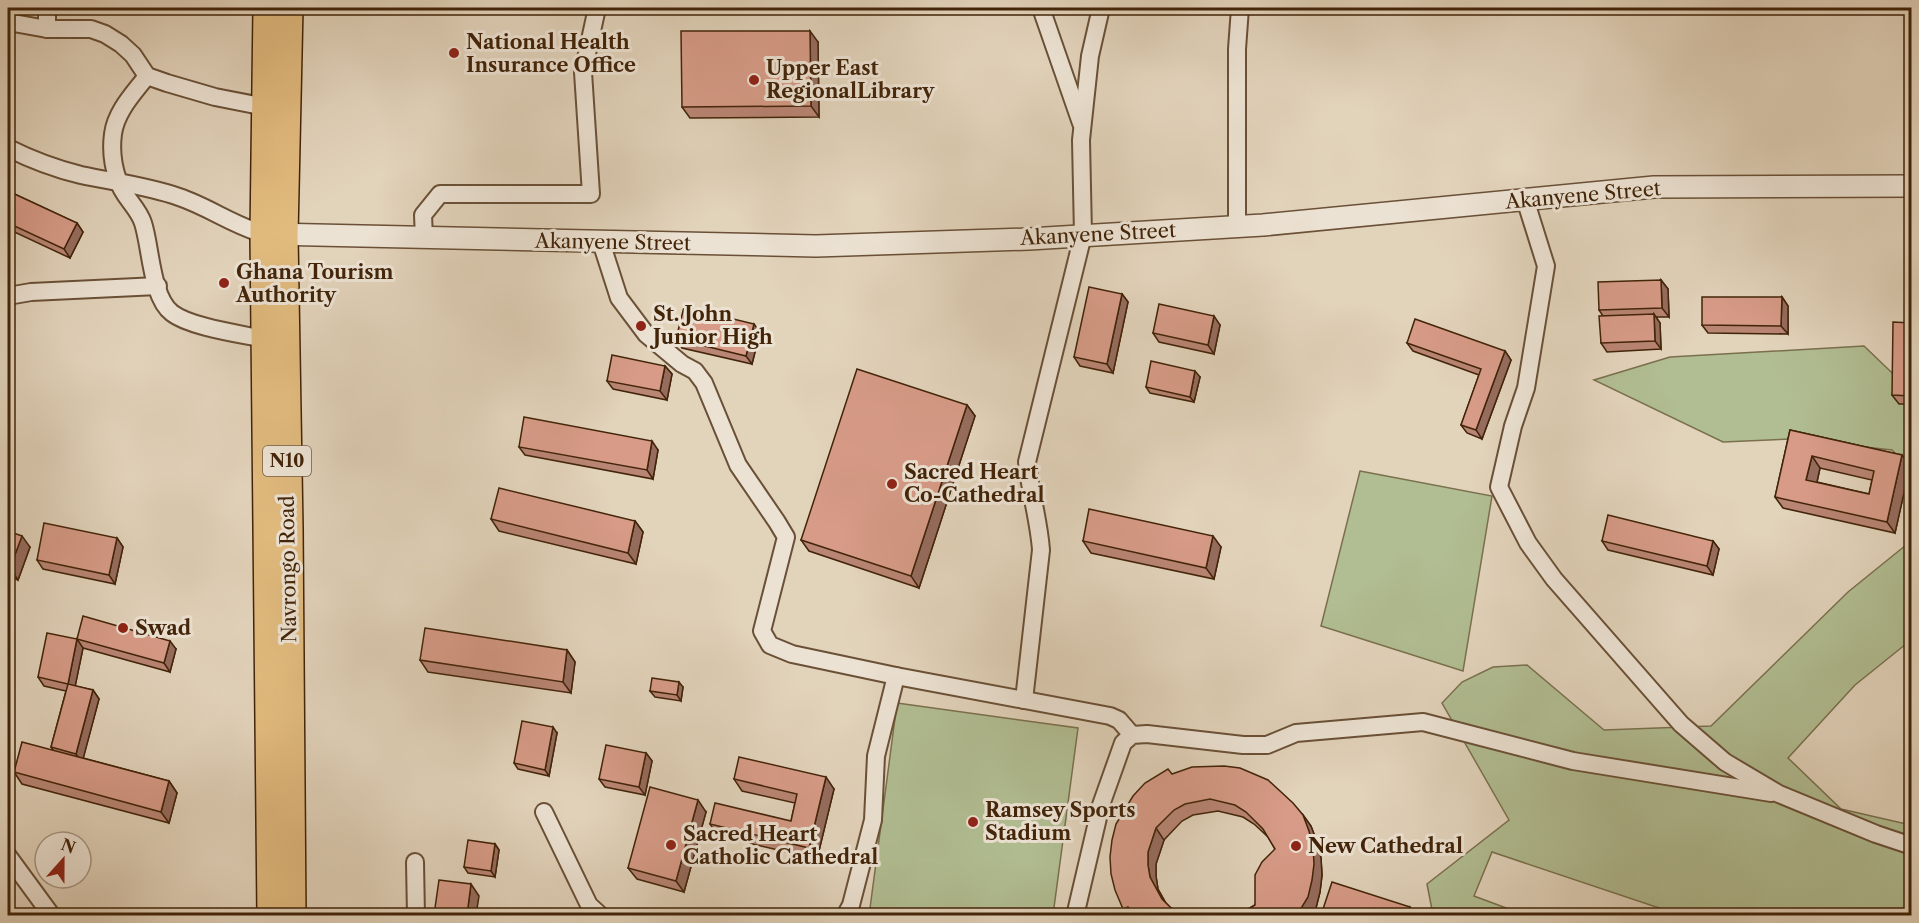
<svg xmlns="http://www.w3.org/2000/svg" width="1919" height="923" font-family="'Libre Caslon Text',serif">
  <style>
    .green { fill: #b1bd92; stroke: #7a704e; stroke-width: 1.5 }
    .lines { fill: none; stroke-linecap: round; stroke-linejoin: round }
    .minor-casing { stroke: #6a5036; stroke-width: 20 }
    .tertiary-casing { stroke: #6a5036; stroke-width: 24 }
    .trunk-casing { stroke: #422409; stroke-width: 30 }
    .minor { stroke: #ece2d3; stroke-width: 16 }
    .tertiary { stroke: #ece2d3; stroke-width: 21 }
    .trunk { stroke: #e1ba7e; stroke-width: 27 }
    .wall { fill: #b98574; stroke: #422409; stroke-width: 1.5; fill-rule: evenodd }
    .shaded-wall { fill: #966c5e; stroke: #422409; stroke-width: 1.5 }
    .building { fill: #d79b87; stroke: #422409; stroke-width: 1.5; fill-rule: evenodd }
    .poi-dot { fill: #8f2418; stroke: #ece2d3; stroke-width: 2 }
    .labels { text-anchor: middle; stroke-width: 6; stroke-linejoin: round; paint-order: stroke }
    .shield { fill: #ece2d3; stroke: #755d46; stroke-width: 1.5 }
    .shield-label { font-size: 18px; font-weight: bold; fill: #422409 }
    .poi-label { font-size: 20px; font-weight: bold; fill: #422409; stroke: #ece2d3; text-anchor: start }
    .street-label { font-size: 20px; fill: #422409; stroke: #ece2d3 }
  </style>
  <rect width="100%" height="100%" fill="#e2d3bb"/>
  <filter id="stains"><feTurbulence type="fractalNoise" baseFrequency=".00333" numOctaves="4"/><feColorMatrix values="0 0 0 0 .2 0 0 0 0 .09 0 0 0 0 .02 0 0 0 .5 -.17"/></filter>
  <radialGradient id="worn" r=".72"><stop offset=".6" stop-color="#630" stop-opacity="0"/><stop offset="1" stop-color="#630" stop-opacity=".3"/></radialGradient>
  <!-- green -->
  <g class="green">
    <polygon points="1864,346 1911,391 1911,472 1892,450 1792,439 1723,442 1594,380 1670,357"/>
    <polygon points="1360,471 1492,496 1463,671 1321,626"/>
    <polygon points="1911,541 1911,640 1855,685 1788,758 1841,809 1911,825 1911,915 1680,915 1492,852 1474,896 1525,915 1433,915 1427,884 1509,820 1442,703 1462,682 1493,667 1527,665 1604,730 1711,726 1848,592"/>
    <polygon points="897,703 1078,728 1053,915 869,916"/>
  </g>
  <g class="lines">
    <!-- minor casing -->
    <g class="minor-casing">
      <g id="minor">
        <polyline points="1041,8 1081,123"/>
        <polyline points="8,22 47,29 91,29 105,34 121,44 133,55 147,76 167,83 215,97 266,107"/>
        <polyline points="47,29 47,8"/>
        <path d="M147 76C134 93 116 111 113 134 111 149 113 166 118 180 122 196 138 207 143 223 151 247 151 297 172 313 190 327 241 334 264 339"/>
        <path d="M8 148C30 159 56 169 81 175 114 182 148 186 179 197 209 207 234 226 264 234"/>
        <polyline points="1525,199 1546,266 1526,388 1513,426 1499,487 1528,543 1554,579 1681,724 1725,762 1779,794 1876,834 1912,846"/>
        <polyline points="1237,226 1237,49 1240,8"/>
        <polyline points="424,238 423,215 440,194 591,194 583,72 597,8"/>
        <polyline points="601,242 619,298 646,334 682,364 695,371 704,383 738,465 777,522 786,537 762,631 770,645 792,654 896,676 1110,716 1119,720 1132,735"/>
        <polyline points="8,296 31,292 158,286"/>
        <path d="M1024 700 1041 550C1039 521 1030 492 1027 462L1083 235 1081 140 1090 56 1101 8"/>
        <polyline points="544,812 589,905 601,916"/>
        <polyline points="8,856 52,916"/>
        <polyline points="415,862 416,916"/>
        <polyline points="845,916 851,905 873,820 876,756 896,676"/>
        <polyline points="1075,916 1101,805 1123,743 1132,735 1147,734 1243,745 1267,745 1296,733 1423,722 1573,761 1771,793"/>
      </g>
    </g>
    <!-- tertiary casing -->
    <g class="tertiary-casing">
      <polyline id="tertiary" points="271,234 816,246 1029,239 1263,225 1654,187 1912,186"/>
    </g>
    <!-- trunk casing -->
    <g class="trunk-casing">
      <g id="trunk">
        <polyline points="267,8 264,234 271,916"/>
        <polyline points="289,8 284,235 289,528 292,916"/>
      </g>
    </g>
    <!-- minor -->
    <use href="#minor" class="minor"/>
    <!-- tertiary -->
    <use href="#tertiary" class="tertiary"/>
    <!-- trunk -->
    <use href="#trunk" class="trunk"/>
  </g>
  <!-- wall -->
  <g class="wall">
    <polygon points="818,42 819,117 690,118 682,107"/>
    <polygon points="8,191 77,223 83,232 70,258 8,229"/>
    <polygon points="1661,280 1668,289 1669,317 1656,317 1660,323 1661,349 1607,352 1601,343 1603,316 1599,310"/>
    <polygon points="1122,294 1128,302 1113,373 1080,366 1074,357"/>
    <polygon points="1782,297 1788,306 1788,334 1708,333 1702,325"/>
    <polygon points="1911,323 1911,404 1899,404 1892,395"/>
    <polygon points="1220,325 1214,354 1159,342 1153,333"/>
    <polygon points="760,332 752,364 682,348 676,339"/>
    <polygon points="1407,343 1505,351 1511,360 1482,439 1467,433 1461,425 1479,375 1413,351"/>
    <polygon points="665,366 672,374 667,400 613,389 607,381"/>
    <polygon points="1200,377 1194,402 1150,393 1146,387"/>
    <polygon points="967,405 975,416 919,588 809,551 801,540"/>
    <path d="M1790 430 1902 455 1910 466 1895 533 1783 508 1775 497ZM1820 468 1872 480 1869 494 1817 482Z"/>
    <polygon points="519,447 658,450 653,479 525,455"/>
    <polygon points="491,519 635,521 643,532 636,564 499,531"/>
    <polygon points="8,531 30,547 18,580 8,576"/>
    <polygon points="117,538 123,547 115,584 43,569 37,560"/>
    <polygon points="1083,541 1221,547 1214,579 1091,553"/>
    <polygon points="1602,541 1713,541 1719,549 1713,575 1608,550"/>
    <polygon points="77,639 176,649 170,672 83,648 75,686 93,690 99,699 83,758 169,781 177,793 169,823 22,784 14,772 53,750 51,747 66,691 44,686 38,677"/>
    <polygon points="567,650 575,662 571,693 428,672 420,660"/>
    <polygon points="683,687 681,701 655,697 650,691"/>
    <polygon points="557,733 549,776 518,769 514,763"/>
    <polygon points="646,753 652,761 645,795 605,787 599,779"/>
    <polygon points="1172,774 1303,815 1311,826 1317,842 1321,858 1322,875 1320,892 1316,908 1311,915 1238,915 1255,905 1275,849 1268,837 1254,824 1243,817 1218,811 1193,815 1182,821 1164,840 1156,864 1156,876 1158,889 1166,903 1171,908 1185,915 1127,915 1123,909"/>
    <polygon points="734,779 834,789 817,859 718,836 710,824 791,821 795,803 742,791"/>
    <polygon points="706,812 684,892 637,879 628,868"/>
    <polygon points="495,844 499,850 495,877 468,873 464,867"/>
    <polygon points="1323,909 1416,915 1328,915"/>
  </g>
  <!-- shaded-wall -->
  <g class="shaded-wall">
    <polygon points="810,31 818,42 819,117 811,106"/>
    <polygon points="77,223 83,232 70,258 64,249"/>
    <polygon points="1661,280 1668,289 1669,317 1662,308"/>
    <polygon points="1122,294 1128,302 1113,373 1107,364"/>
    <polygon points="1782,297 1788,306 1788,334 1781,326"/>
    <polygon points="1654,314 1660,323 1661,349 1655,341"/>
    <polygon points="1214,316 1220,325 1214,354 1208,345"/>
    <polygon points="754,324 760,332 752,364 746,356"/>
    <polygon points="1505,351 1511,360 1482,439 1476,430"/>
    <polygon points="665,366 672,374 667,400 660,391"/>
    <polygon points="1195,371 1200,377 1194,402 1190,397"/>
    <polygon points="967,405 975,416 919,588 911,576"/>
    <polygon points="652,441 658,450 653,479 647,470"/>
    <polygon points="1902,455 1910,466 1895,533 1887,522"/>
    <polygon points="1812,456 1820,468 1815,491 1806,480"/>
    <polygon points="635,521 643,532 636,564 628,553"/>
    <polygon points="22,536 30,547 18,580 10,568"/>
    <polygon points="1213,536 1221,547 1214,579 1206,568"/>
    <polygon points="117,538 123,547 115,584 109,575"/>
    <polygon points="1713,541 1719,549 1713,575 1707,566"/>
    <polygon points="77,639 83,648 74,692 68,684"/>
    <polygon points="170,641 176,649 170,672 164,663"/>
    <polygon points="567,650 575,662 571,693 563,682"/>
    <polygon points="679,682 683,687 681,701 677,695"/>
    <polygon points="93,690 99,699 82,763 76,754"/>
    <polygon points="553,727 557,733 549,776 545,770"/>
    <polygon points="646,753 652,761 645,795 639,787"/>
    <polygon points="826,777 834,789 817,859 809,848"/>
    <polygon points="169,781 177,793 169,823 161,812"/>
    <polygon points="698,800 706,812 684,892 676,881"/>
    <polygon points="1303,815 1311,826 1317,842 1321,858 1322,875 1320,892 1316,908 1311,915 1297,915"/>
    <polygon points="1156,828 1164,840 1156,864 1156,876 1158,889 1170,911 1162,899 1150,877 1148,865 1148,852"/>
    <polygon points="495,844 499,850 495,877 491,871"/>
    <polygon points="471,884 479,896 476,915 467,915"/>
    <polygon points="1410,907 1416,915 1408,915"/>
  </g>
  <!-- building -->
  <g class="building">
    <polygon points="681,31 810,31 811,106 682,107"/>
    <polygon points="8,191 77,223 64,249 8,223"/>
    <polygon points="1661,280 1662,308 1599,310 1598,282"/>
    <polygon points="1089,287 1122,294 1107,364 1074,357"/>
    <polygon points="1702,297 1782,297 1781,326 1702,325"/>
    <polygon points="1159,304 1214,316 1208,345 1153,333"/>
    <polygon points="684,307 754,324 746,356 676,339"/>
    <polygon points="1654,314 1655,341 1601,343 1599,316"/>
    <polygon points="1415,319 1505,351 1476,430 1461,425 1481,369 1407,343"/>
    <polygon points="1893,322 1911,323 1911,396 1892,395"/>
    <polygon points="612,355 665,366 660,391 607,381"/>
    <polygon points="1151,361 1195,371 1190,397 1146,387"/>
    <polygon points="857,369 967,405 911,576 801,540"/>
    <polygon points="524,417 652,441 647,470 519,447"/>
    <path d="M1790 430 1902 455 1887 522 1775 497ZM1812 456 1874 471 1869 494 1806 480Z"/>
    <polygon points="499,488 635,521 628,553 491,519"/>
    <polygon points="1089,509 1213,536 1206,568 1083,541"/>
    <polygon points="1608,515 1713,541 1707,566 1602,541"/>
    <polygon points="44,523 117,538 109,575 37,560"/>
    <polygon points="8,531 22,536 10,568 8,567"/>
    <polygon points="83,616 170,641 164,663 77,639"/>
    <polygon points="425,628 567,650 563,682 420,660"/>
    <polygon points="47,633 77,639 68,684 93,690 76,754 51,747 68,684 38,677"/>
    <polygon points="652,678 679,682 677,695 650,691"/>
    <polygon points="522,721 553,727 545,770 514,763"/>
    <polygon points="22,742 169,781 161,812 14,772"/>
    <polygon points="606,745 646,753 639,787 599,779"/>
    <polygon points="739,757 826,777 809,848 710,824 715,803 791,821 797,794 734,779"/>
    <polygon points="1224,766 1240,768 1268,780 1293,803 1303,815 1309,831 1313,847 1314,864 1312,880 1308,897 1297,915 1238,915 1255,905 1255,875 1262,862 1275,849 1263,829 1246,812 1235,805 1210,799 1185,804 1174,810 1156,828 1148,852 1148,865 1150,877 1162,899 1171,908 1185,915 1133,915 1128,907 1123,909 1115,890 1111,874 1110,857 1112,840 1116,824 1133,796 1145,783 1168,769 1172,774 1192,767"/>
    <polygon points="650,787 698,800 676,881 628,868"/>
    <polygon points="468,840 495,844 491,871 464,867"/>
    <polygon points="439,880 471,884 467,915 434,915"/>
    <polygon points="1332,882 1410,907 1408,915 1344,915 1323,909"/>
  </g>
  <!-- markers -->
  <g class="poi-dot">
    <circle cx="454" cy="53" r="6"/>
    <circle cx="754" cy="80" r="6"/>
    <circle cx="224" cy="283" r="6"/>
    <circle cx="641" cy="326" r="6"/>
    <circle cx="892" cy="484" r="6"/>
    <circle cx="123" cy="628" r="6"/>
    <circle cx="973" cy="822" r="6"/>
    <circle cx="671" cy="845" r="6"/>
    <circle cx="1296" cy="846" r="6"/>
  </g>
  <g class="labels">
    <!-- shield labels -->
    <rect class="shield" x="263" y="446" width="48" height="30" rx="4.5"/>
    <g class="shield-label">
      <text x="287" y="467">N10</text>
    </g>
    <!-- poi labels -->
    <g class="poi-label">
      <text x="466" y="49">National Health<tspan x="466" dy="23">Insurance Office</tspan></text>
      <text x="766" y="75">Upper East<tspan x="766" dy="23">RegionalLibrary</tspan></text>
      <text x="236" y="279">Ghana Tourism<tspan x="236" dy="23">Authority</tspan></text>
      <text x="653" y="321">St. John<tspan x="653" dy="23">Junior High</tspan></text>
      <text x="904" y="479">Sacred Heart<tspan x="904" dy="23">Co-Cathedral</tspan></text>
      <text x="135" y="635">Swad</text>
      <text x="985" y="817">Ramsey Sports<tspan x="985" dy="23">Stadium</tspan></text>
      <text x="683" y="841">Sacred Heart<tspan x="683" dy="23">Catholic Cathedral</tspan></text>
      <text x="1308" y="853">New Cathedral</text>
    </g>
    <!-- street labels -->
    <g class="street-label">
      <text transform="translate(1583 195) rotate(-5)" y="7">Akanyene Street</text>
      <text transform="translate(1098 234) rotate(-3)" y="7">Akanyene Street</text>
      <text transform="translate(613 242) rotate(1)" y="7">Akanyene Street</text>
      <text transform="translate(288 569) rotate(-91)" y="7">Navrongo Road</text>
    </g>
  </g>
  <!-- margin -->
  <rect width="1919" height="923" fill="none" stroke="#e2d3bb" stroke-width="30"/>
  <rect x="9" y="9" width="1901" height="905" fill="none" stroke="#422409" stroke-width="3"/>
  <rect x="15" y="15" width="1889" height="893" fill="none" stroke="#422409" stroke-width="1.5"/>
  <!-- north arrow -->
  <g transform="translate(63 860) rotate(21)"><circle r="28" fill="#ece2d3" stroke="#a89682" stroke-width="1.5"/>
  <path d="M0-4.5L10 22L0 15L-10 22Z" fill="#8f2418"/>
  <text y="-9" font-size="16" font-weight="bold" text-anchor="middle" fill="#422409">N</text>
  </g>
  <rect width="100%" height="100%" filter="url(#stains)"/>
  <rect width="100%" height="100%" fill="url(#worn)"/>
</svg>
